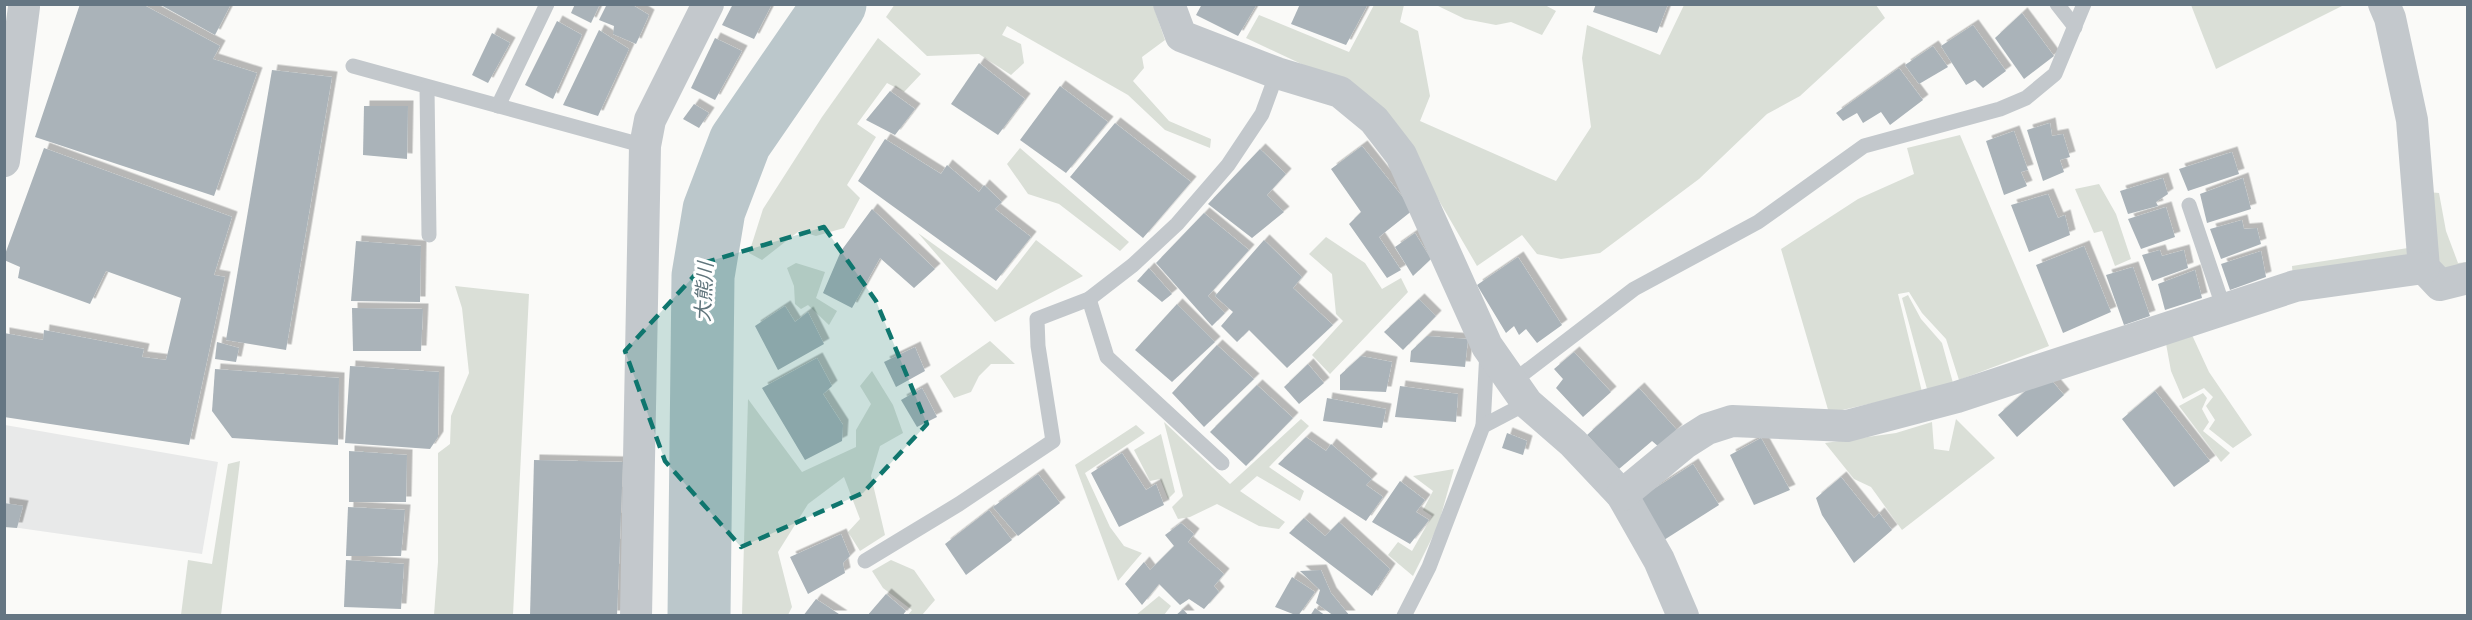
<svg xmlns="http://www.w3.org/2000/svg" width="2472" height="620" font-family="Roboto,'Noto Sans JP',sans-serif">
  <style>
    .built { fill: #e8e9e9 }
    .green { fill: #dadfd7 }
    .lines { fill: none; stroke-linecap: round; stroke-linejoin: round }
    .river { stroke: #bbc7cb; stroke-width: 63 }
    .building { fill: #aab3b9; filter: url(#shadow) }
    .service { stroke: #c3c8cc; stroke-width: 15 }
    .minor { stroke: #c3c8cc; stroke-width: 32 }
    .marked { fill: #0f766e; fill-opacity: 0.2; stroke: #0f766e; stroke-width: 4.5; stroke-dasharray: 12 8; stroke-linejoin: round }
    .labels { text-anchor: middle; stroke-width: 6; stroke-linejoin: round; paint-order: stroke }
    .water-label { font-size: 20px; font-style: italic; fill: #60757c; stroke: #fff }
  </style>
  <defs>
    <filter id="shadow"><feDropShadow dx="5.5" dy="-5.5" stdDeviation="0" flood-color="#0004"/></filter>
  </defs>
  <rect width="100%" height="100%" fill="#fafaf8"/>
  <!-- built -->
  <polygon class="built" points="5,425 218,462 202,554 5,526"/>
  <!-- green -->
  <g class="green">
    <polygon points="895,4 1153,5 1165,40 1142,57 1144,68 1133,81 1169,121 1211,139 1210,148 1165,130 1128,95 1007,26 1002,35 1021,44 1024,63 1011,75 979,54 927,56 886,17"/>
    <polygon points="1374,5 1404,5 1400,22 1418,31 1430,96 1420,121 1556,181 1591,127 1582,58 1587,25 1660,55 1684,5 1876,5 1885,18 1800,96 1767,114 1699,179 1600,253 1561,259 1537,254 1522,235 1477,266 1409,149 1342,83 1246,38 1259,15 1349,52"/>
    <polygon points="1436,5 1545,5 1556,11 1542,35 1511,22 1496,25 1465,19"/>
    <polygon points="2191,5 2344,5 2216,69"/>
    <polygon points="878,38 921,74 904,92 887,83 857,124 876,137 847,185 860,198 844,228 816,236 799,231 762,260 749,253 763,209 822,117"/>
    <polygon points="1960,135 2049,346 1959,380 1946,339 1922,313 1909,292 1898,294 1922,392 1829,413 1781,249 1858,199 1914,174 1907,148"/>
    <polygon points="1020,148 1129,242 1120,251 1059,204 1028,194 1007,164"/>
    <polygon points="2099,184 2116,214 2131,259 2115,266 2102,231 2094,233 2075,189"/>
    <polygon points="2428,192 2439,193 2446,231 2458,263 2467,262 2467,275 2437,277"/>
    <polygon points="918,233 997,290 1036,240 1083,276 995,322"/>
    <polygon points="1326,237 1365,263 1382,289 1401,278 1408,292 1330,374 1312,355 1343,321 1336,314 1332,274 1309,254"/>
    <polygon points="2408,248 2412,264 2293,279 2292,266"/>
    <polygon points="796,263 825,272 816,298 837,311 829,325 808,305 801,309 795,304 794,286 787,268"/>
    <polygon points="455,286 529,294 513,615 434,615 438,562 438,453 450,444 451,416 469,373 462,308"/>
    <polygon points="1908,295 1921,319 1942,343 1953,383 1927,389 1902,298"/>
    <polygon points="2192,335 2209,372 2252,435 2233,448 2209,429 2215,420 2206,406 2213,397 2204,388 2183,399 2171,371 2165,338"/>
    <polygon points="990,341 1015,364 991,364 979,376 971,392 954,398 940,376"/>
    <polygon points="872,371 893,405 903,433 880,446 871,476 885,535 860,551 848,532 860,519 844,477 808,504 778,552 792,607 788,615 742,615 748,399 802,472 856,447 856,430 871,404 860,386"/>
    <polygon points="2203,393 2207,398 2202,409 2209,422 2203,431 2230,453 2221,462 2179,406"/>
    <polygon points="1301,419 1309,426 1269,467 1304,491 1300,501 1257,476 1240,491 1285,522 1279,529 1259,526 1217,504 1190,517 1178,519 1172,507 1183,496 1164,422 1230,484"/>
    <polygon points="1956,419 1995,458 1902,530 1871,487 1854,479 1825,443 1896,433 1932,422 1934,449 1949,451"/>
    <polygon points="1136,425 1145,433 1085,473 1110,527 1124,546 1142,553 1118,581 1075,465"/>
    <polygon points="1161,434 1175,492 1168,499 1160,479 1150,481 1134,450"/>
    <polygon points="240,461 221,615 181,615 188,560 212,564 228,464"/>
    <polygon points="1454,469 1438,526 1413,576 1388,555 1398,542 1412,551 1432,516 1423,510 1433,491 1413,476"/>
    <polygon points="891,560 914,570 935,600 922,615 908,615 912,610 883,588 872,571"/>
    <polygon points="1159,596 1171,606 1164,615 1136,615"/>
  </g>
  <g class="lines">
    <!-- river -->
    <polyline class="river" points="699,616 703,276 714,210 740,142 835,4"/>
  </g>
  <!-- building -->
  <g class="building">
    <polygon points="80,4 142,4 220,46 213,59 257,73 214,196 35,137"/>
    <polygon points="159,4 231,4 215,35"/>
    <polygon points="575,4 600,4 591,23 571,13"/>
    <polygon points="607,4 631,4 649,15 636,44 613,34 614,26 599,20"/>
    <polygon points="733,4 772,4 754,39 722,25"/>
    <polygon points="1202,4 1257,4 1238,36 1196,15"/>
    <polygon points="1300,4 1368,4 1346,45 1291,24"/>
    <polygon points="1596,4 1668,4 1657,33 1593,12"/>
    <polygon points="2022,13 2054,56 2024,79 1995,38"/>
    <polygon points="557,21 582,35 553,99 525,85"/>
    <polygon points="1973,25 2006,71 1983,88 1975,80 1966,85 1941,46"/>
    <polygon points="599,30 629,49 598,116 563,105"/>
    <polygon points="492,33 510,43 488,83 472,75"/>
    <polygon points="715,38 742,51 715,100 691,88"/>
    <polygon points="1933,46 1948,67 1919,84 1905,65"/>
    <polygon points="979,63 1025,99 998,135 951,104"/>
    <polygon points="1899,68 1923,100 1890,125 1881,112 1863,123 1857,113 1843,121 1836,113"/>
    <polygon points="272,70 332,77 286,350 226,340"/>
    <polygon points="1060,86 1108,122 1066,173 1020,140"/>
    <polygon points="890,91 915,109 895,135 866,120"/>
    <polygon points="694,104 709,113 699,128 683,119"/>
    <polygon points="364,106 408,106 407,159 363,155"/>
    <polygon points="1115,123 1191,182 1143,238 1070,177"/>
    <polygon points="2050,123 2052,136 2063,134 2070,157 2060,160 2064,172 2043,181 2027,130"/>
    <polygon points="2014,131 2028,170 2021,172 2027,186 2004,195 1986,141"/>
    <polygon points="885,139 941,174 947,165 979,192 984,185 1002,202 995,209 1031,237 996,281 858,181"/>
    <polygon points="1362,146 1413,210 1379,237 1401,270 1387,278 1349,224 1361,212 1331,169"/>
    <polygon points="44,148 232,217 214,275 225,277 189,445 4,417 4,333 43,340 44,330 144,349 142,357 166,360 181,298 106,271 90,304 18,278 20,267 4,260 4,257"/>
    <polygon points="1260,149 1286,174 1267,195 1284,212 1252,238 1208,204"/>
    <polygon points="2232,152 2239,174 2188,191 2179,169"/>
    <polygon points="2163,178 2168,194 2156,202 2158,206 2128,214 2120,191"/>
    <polygon points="2243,178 2251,209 2207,223 2200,194"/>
    <polygon points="2048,194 2058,218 2065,215 2070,235 2029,252 2011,205"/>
    <polygon points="2166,207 2175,237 2141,249 2128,219"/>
    <polygon points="872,209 935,269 914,288 880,258 852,308 823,293 841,251"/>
    <polygon points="1204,213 1249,250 1208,296 1225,313 1212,326 1156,263"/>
    <polygon points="2242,220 2244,229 2257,228 2261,244 2221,259 2210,229"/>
    <polygon points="1415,233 1431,259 1413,276 1395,247"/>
    <polygon points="1264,240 1302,277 1293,288 1333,325 1287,368 1249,330 1237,342 1221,326 1233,312 1215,296"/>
    <polygon points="356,241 421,246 420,302 351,301"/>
    <polygon points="2084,246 2111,312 2063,333 2036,265"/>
    <polygon points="2160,250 2162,256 2184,250 2188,268 2152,281 2142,255"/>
    <polygon points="2261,251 2266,277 2230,290 2221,264"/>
    <polygon points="1518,257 1562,325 1537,343 1526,329 1519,335 1514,326 1506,333 1477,285"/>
    <polygon points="2133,267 2150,316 2124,325 2106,275"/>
    <polygon points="1149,268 1172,294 1162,302 1137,281"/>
    <polygon points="2195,270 2202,298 2165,310 2158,284"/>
    <polygon points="1419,299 1436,316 1403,350 1384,332"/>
    <polygon points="1177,304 1215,342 1172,382 1135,350"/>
    <polygon points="785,306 795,322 808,312 824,344 778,370 755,326"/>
    <polygon points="352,308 423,309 421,351 353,351"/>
    <polygon points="1427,336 1468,339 1465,367 1410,362 1411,351"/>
    <polygon points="217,342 239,348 236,362 215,359"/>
    <polygon points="1217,345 1254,379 1204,427 1172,393"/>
    <polygon points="915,347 925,371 896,387 884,362"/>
    <polygon points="1574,352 1611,392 1583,417 1556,388 1563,379 1554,369"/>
    <polygon points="1361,356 1392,362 1386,392 1340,390 1340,375"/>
    <polygon points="817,358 832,386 823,394 843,425 842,441 805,460 762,388"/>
    <polygon points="1308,364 1324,383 1299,404 1284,387"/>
    <polygon points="350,366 439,372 438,437 430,449 345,443"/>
    <polygon points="215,369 339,378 338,445 232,438 212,411"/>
    <polygon points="2053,382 2064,395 2017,437 1998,415 2030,387"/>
    <polygon points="1257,385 1293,418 1246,466 1210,432"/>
    <polygon points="1400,386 1458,394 1456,422 1395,417"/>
    <polygon points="922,388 937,417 917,427 901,400"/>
    <polygon points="1639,388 1677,430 1659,447 1652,441 1619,469 1587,435"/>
    <polygon points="2155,391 2210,461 2174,487 2122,419"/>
    <polygon points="1327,398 1386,409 1382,428 1323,421"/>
    <polygon points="1507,433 1527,441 1523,455 1502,448"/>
    <polygon points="1306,437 1326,451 1331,444 1372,479 1366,485 1383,497 1366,521 1278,464"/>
    <polygon points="1761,438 1790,490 1754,505 1730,455"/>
    <polygon points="349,451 407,455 406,502 349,502"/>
    <polygon points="1122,453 1146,490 1156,484 1164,505 1119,527 1091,473"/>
    <polygon points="534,460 623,462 617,616 530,616"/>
    <polygon points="1693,464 1719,505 1664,540 1638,499"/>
    <polygon points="1038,474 1060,503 1018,536 993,507"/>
    <polygon points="1841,477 1874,518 1879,513 1892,530 1854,563 1822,515 1816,498"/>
    <polygon points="1400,481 1425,500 1416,512 1429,520 1410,544 1372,522"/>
    <polygon points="4,503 23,506 17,528 4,527"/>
    <polygon points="348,507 405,510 401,556 346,556"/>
    <polygon points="989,510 1012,540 966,575 945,544"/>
    <polygon points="1304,518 1325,536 1339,522 1390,569 1372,596 1289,533"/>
    <polygon points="1181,523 1194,534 1188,542 1224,574 1214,586 1219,592 1204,609 1189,599 1180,605 1159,584 1142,605 1125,584 1144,562 1150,570 1174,546 1165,535"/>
    <polygon points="841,534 850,556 843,563 845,573 808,594 790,557"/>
    <polygon points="346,560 404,564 401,609 344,607"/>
    <polygon points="1321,570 1331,593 1350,616 1334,616 1316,603 1320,590 1300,571"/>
    <polygon points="1292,577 1315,592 1298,616 1275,607"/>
    <polygon points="886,594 906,611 902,616 867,616"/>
    <polygon points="816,599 842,616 803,616"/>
    <polygon points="1315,608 1326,616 1310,616"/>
    <polygon points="1183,609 1189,616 1175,616"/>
  </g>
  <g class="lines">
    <!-- service -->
    <g class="service">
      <polyline points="2057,4 2075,27"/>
      <polyline points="353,66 645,146"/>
      <polyline points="427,88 429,235"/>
      <polyline points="498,106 547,4"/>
      <polyline points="2189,205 2224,309"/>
      <polyline points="1089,299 1107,357 1222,463"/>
      <polyline points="1511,383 1634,289 1758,222 1864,146 2000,109 2026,98 2055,74 2084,4"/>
      <polyline points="1483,426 1487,351"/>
      <polyline points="865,561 959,504 1053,441 1038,346 1037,319 1089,299 1133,265 1177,224 1228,165 1262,114 1277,73"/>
      <polyline points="1404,616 1429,567 1483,426 1527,403"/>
    </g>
    <!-- minor -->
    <g class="minor">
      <polyline points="1169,4 1181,36 1277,73 1340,92 1374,120 1401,155 1487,346 1527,403 1573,443 1622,495 1659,560 1683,616"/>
      <polyline points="2384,4 2390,18 2412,120 2424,268 2440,285 2468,278"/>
      <polyline points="4,161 24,7"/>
      <polyline points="1622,495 1685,443 1707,429 1732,421 1847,426 1957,397 2295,286 2424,268"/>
      <polyline points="636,616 645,146 650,120 708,4"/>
    </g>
  </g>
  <!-- marked area -->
  <path class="marked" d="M824 227 876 301 927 424 863 493 741 547 665 461 625 351 707 262Z"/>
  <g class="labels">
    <!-- water labels -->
    <g class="water-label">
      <text transform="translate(704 292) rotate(-87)" y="7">大熊川</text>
    </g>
  </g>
  <!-- border -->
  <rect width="2472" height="620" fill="none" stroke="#657683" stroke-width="12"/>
</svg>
